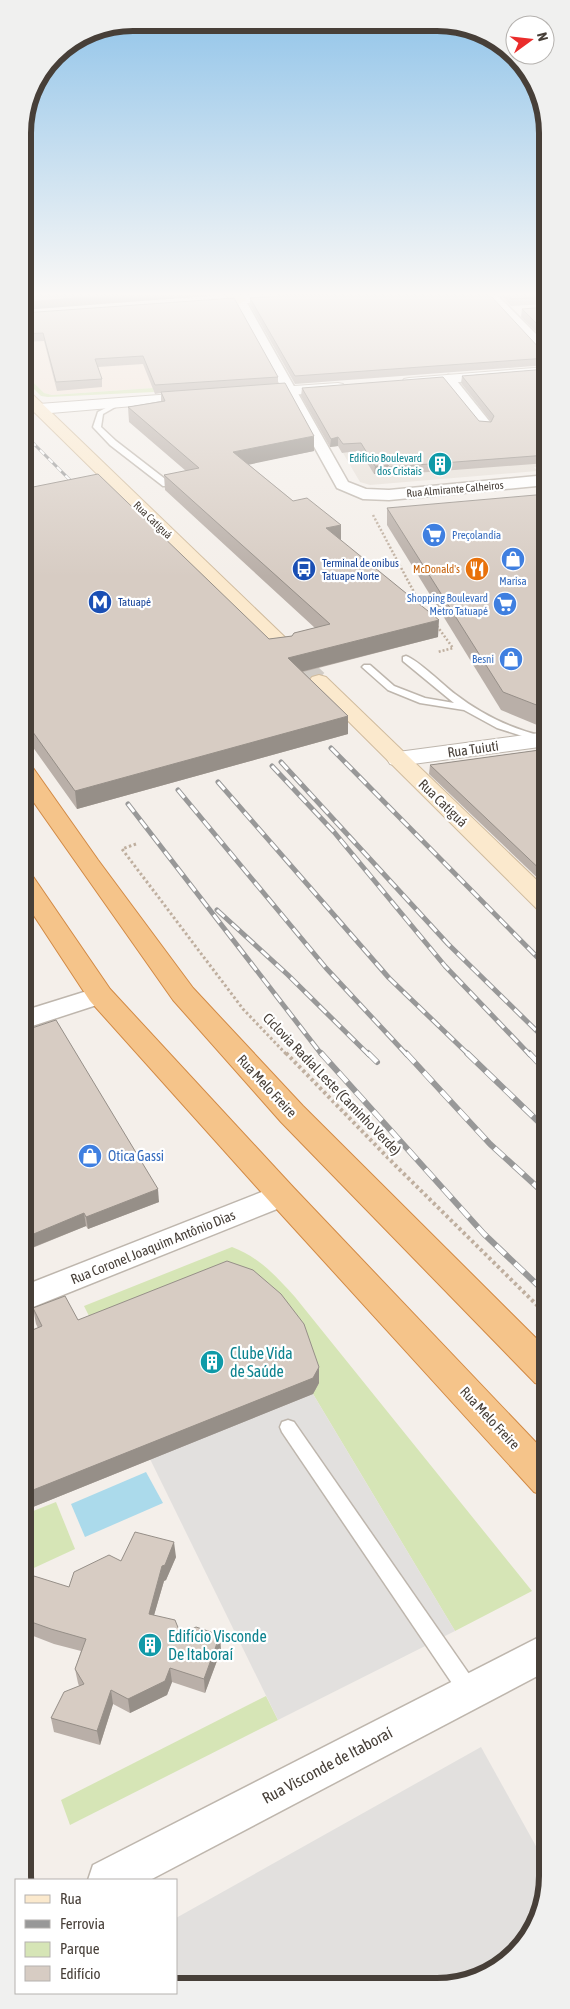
<svg xmlns="http://www.w3.org/2000/svg" width="570" height="2009" font-family="'Asap Condensed',sans-serif">
  <style>
    .residential { fill: #e7e0d8 }
    .commercial { fill: #f3e3d7 }
    .green { fill: #d6e5b6 }
    .parking { fill: #e2e0de }
    .water { fill: #abdaeb }
    .lines { fill: none; stroke-linecap: round; stroke-linejoin: round }
    .secondary-tunnel { stroke: #d1ccc6; stroke-width: 19; stroke-dasharray: 19 9; stroke-linecap: butt }
    .service-casing { stroke: #beb6ad; stroke-width: 3 }
    .minor-casing { stroke: #beb6ad; stroke-width: 3 }
    .tertiary-casing { stroke: #beb6ad; stroke-width: 2 }
    .secondary-casing { stroke: #d0bb9d; stroke-width: 2 }
    .trunk-casing { stroke: #d28a45; stroke-width: 2 }
    .path-far2 { stroke: #bfaf9f; stroke-width: 2.5; stroke-dasharray: 2 2; stroke-linecap: butt }
    .path-far1 { stroke: #bfaf9f; stroke-width: 3; stroke-dasharray: 2.5 2.5; stroke-linecap: butt }
    .path { stroke: #bfaf9f; stroke-width: 4; stroke-dasharray: 3 3; stroke-linecap: butt }
    .service { fill: #fff; fill-rule: evenodd }
    .minor { fill: #fff; fill-rule: evenodd }
    .tertiary { fill: #fff; fill-rule: evenodd }
    .secondary { fill: #fbe9cd; fill-rule: evenodd }
    .trunk { fill: #f5c48a; fill-rule: evenodd }
    .rail-far3-casing { stroke: #989898; stroke-width: 3 }
    .rail-far2-casing { stroke: #989898; stroke-width: 4 }
    .rail-far1-casing { stroke: #989898; stroke-width: 5 }
    .rail-casing { stroke: #989898; stroke-width: 6 }
    .rail-far3 { stroke: #fff; stroke-width: 2; stroke-dasharray: 6; stroke-linecap: butt }
    .rail-far2 { stroke: #fff; stroke-width: 2.5; stroke-dasharray: 8; stroke-linecap: butt }
    .rail-far1 { stroke: #fff; stroke-width: 3; stroke-dasharray: 10; stroke-linecap: butt }
    .rail { stroke: #fff; stroke-width: 4.5; stroke-dasharray: 13; stroke-linecap: butt }
    .wall { fill: #b9afa8 }
    .shaded-wall { fill: #968f88 }
    .building { fill: #d7ccc3; stroke: #968f88 }
    .labels { text-anchor: middle; stroke-width: 4.5; stroke-linejoin: round; paint-order: stroke }
    .far-culture-label { font-size: 11px; fill: #0d838f; stroke: #fff; text-anchor: end }
    .far-street-label { font-size: 11px; fill: #473f38; stroke: #fff }
    .far-shop-label { font-size: 11px; fill: #366cbe; stroke: #fff; text-anchor: end }
    .far-transit-label { font-size: 11px; fill: #164399; stroke: #fff; text-anchor: start }
    .far-food-label { font-size: 11px; fill: #c56008; stroke: #fff; text-anchor: end }
    .street-label { font-size: 14px; fill: #473f38; stroke: #fff }
    .shop-label { font-size: 14px; fill: #366cbe; stroke: #fff; text-anchor: start }
    .near-culture-label { font-size: 16px; fill: #0d838f; stroke: #fff; text-anchor: start }
    .near-street-label { font-size: 16px; fill: #473f38; stroke: #fff }
    .rim { fill: none; stroke: #473f38; stroke-width: 6 }
  </style>
  <rect width="100%" height="100%" fill="#f4efea"/>
  <!-- residential -->
  <polygon class="residential" points="468,384 547,463 547,466 534,467 537,471 370,485 360,482 343,453 399,448 457,385"/>
  <!-- commercial -->
  <polygon class="commercial" points="133,335 153,388 52,395 44,393 23,372 23,342"/>
  <!-- green -->
  <g class="green">
    <polygon points="23,372 44,393 52,395 153,388 154,392 48,397 41,396 23,378"/>
    <path d="M232 1247C259 1257 276 1276 295 1297L532 1591 455 1631 313 1394 96 1330 84 1306Z"/>
    <polygon points="56,1502 75,1549 23,1573 23,1515"/>
    <polygon points="266,1696 278,1720 70,1825 61,1800"/>
  </g>
  <!-- parking -->
  <g class="parking">
    <polygon points="313,1394 455,1631 278,1720 150,1459"/>
    <polygon points="481,1747 547,1866 547,1883 520,1949 492,1972 452,1986 176,1985 176,1918"/>
  </g>
  <!-- water -->
  <polygon class="water" points="146,1472 163,1503 85,1537 71,1504"/>
  <g class="lines">
    <!-- secondary-tunnel -->
    <polyline class="secondary-tunnel" points="284,647 319,681"/>
    <!-- service casing -->
    <g class="service-casing">
      <g id="service">
        <polygon points="119,401 124,402 103,414 101,427 116,441 169,482 169,486 163,486 110,445 93,427 98,412"/>
        <path d="M406 656C418 660 443 685 455 694 481 714 509 728 542 736L543 738 538 741 497 728 464 710 420 703 388 690 362 667 364 665H370L394 686 425 698 454 703 403 661V657Z"/>
        <polygon points="288,1420 294,1422 476,1684 478,1691 476,1698 469,1700 462,1698 282,1432 280,1427 282,1422"/>
      </g>
    </g>
    <!-- minor casing -->
    <g class="minor-casing">
      <g id="minor">
        <polygon points="256,295 325,295 319,299 247,303 348,482 366,489 389,490 547,475 547,485 389,500 363,499 337,488 233,300 239,296"/>
        <polygon points="484,295 497,295 547,345 547,357 542,356"/>
        <polygon points="448,375 453,376 490,422 492,425 490,428 480,428 443,382 441,379"/>
        <polygon points="100,987 109,989 112,995 109,1001 23,1029 23,1011"/>
        <polygon points="282,1184 292,1187 296,1195 292,1203 23,1311 23,1286"/>
        <polygon points="547,1633 547,1671 150,1880 88,1880 93,1865"/>
      </g>
    </g>
    <!-- tertiary casing -->
    <g class="tertiary-casing">
      <g id="tertiary">
        <polygon points="547,367 547,375 409,386 404,385 402,382 404,379 409,378"/>
        <polygon points="338,383 343,384 345,387 343,390 251,399 246,397 243,394 246,391 251,389"/>
        <polygon points="199,392 204,394 207,397 204,400 39,414 34,412 31,409 34,406 39,404"/>
        <polygon points="547,732 547,746 398,766 390,764 387,759 390,754 398,752"/>
      </g>
    </g>
    <!-- secondary casing -->
    <g class="secondary-casing">
      <g id="secondary">
        <polygon points="225,295 241,295 246,300 239,304"/>
        <polygon points="23,389 28,390 291,643 294,647 291,651 284,653 277,651 23,401"/>
        <polygon points="319,675 326,677 547,890 547,912 538,910 312,685 309,681 312,677"/>
      </g>
    </g>
    <!-- trunk casing -->
    <g class="trunk-casing">
      <g id="trunk">
        <polygon points="23,763 31,765 98,860 193,988 303,1106 547,1349 547,1387 535,1383 281,1122 173,1000 23,787"/>
        <polygon points="23,872 32,875 110,989 293,1187 547,1454 547,1497 534,1492 271,1203 90,1001 23,899"/>
      </g>
    </g>
    <!-- path-far2 -->
    <g class="path-far2">
      <polyline points="373,515 415,594"/>
      <polyline points="437,626 453,648 438,652"/>
    </g>
    <!-- path-far1 -->
    <polyline class="path-far1" points="136,844 122,849 243,1009 287,1055"/>
    <!-- path -->
    <polyline class="path" points="286,1053 396,1166 547,1315"/>
    <!-- service -->
    <use href="#service" class="service"/>
    <!-- minor -->
    <use href="#minor" class="minor"/>
    <!-- tertiary -->
    <use href="#tertiary" class="tertiary"/>
    <!-- secondary -->
    <use href="#secondary" class="secondary"/>
    <!-- trunk -->
    <use href="#trunk" class="trunk"/>
    <!-- rail-far3 casing -->
    <g class="rail-far3-casing">
      <polyline id="rail-far3" points="23,433 77,487"/>
    </g>
    <!-- rail-far2 casing -->
    <g class="rail-far2-casing">
      <g id="rail-far2">
        <polyline points="75,485 77,487"/>
        <polyline points="23,486 32,495"/>
      </g>
    </g>
    <!-- rail-far1 casing -->
    <g class="rail-far1-casing">
      <g id="rail-far1">
        <polyline points="331,748 547,967"/>
        <polyline points="281,762 448,944 547,1041"/>
        <polyline points="272,766 334,832 445,966 530,1055"/>
        <polyline points="218,782 389,978 469,1055"/>
        <polyline points="178,790 326,968 407,1055"/>
        <polyline points="128,804 322,1055"/>
        <polyline points="217,910 288,975 369,1055"/>
      </g>
    </g>
    <!-- rail casing -->
    <g class="rail-casing">
      <g id="rail">
        <polyline points="321,1053 484,1234 547,1294"/>
        <polyline points="368,1053 377,1062"/>
        <polyline points="406,1053 490,1144 547,1196"/>
        <polyline points="467,1053 547,1130"/>
        <polyline points="529,1053 547,1072"/>
      </g>
    </g>
    <!-- rail-far3 -->
    <use href="#rail-far3" class="rail-far3"/>
    <!-- rail-far2 -->
    <use href="#rail-far2" class="rail-far2"/>
    <!-- rail-far1 -->
    <use href="#rail-far1" class="rail-far1"/>
    <!-- rail -->
    <use href="#rail" class="rail"/>
  </g>
  <!-- wall -->
  <g class="wall">
    <polygon points="500,295 547,295 547,304 511,306"/>
    <polygon points="250,298 547,351 547,365 295,384 250,305"/>
    <polygon points="547,307 547,342 521,317 522,309"/>
    <polygon points="23,313 278,377 278,383 314,451 248,464 293,501 341,525 341,540 438,637 303,672 348,716 348,734 77,809 27,739 23,740 23,489 269,639 292,636 315,628 165,490 164,475 186,471 129,422 128,407 161,401 161,393 155,394 143,364 98,367 102,379 102,387 57,391 44,341 23,342"/>
    <polygon points="547,369 547,463 389,475 388,473 374,474 360,451 342,453 338,446 330,447 301,396 302,388 479,421 491,422 491,421 461,383 462,376"/>
    <polygon points="387,508 547,716 537,725 501,710 387,525"/>
    <polygon points="547,749 547,887 429,774 430,765"/>
    <polygon points="23,1031 159,1202 88,1229 86,1226 30,1249 33,1264 23,1268"/>
    <polygon points="33,1308 78,1320 319,1367 319,1383 313,1394 23,1511 23,1337 24,1337 23,1334 38,1328 36,1324"/>
    <polygon points="176,1557 166,1580 164,1581 154,1615 181,1635 221,1650 205,1693 172,1682 167,1695 130,1713 113,1704 100,1745 54,1732 51,1718 79,1686 78,1683 75,1669 81,1651 54,1644 23,1632 23,1599 69,1587 121,1561"/>
  </g>
  <!-- shaded-wall -->
  <g class="shaded-wall">
    <polygon points="117,295 222,295 23,310 23,302"/>
    <polygon points="314,436 314,451 233,468 233,452"/>
    <polygon points="338,437 338,446 330,447 331,439"/>
    <polygon points="388,465 388,473 374,474 375,466"/>
    <polygon points="341,525 341,541 326,528"/>
    <polygon points="439,620 438,637 288,675 288,658"/>
    <polygon points="547,700 547,716 537,725 539,706"/>
    <polygon points="348,716 348,734 77,809 75,791"/>
    <polygon points="25,721 27,739 23,740 23,722"/>
    <polygon points="158,1189 159,1202 88,1229 86,1217"/>
    <polygon points="84,1213 86,1226 26,1250 24,1238"/>
    <polygon points="31,1251 33,1264 23,1268 23,1254"/>
    <polygon points="319,1367 319,1383 313,1394 23,1511 23,1494"/>
    <polygon points="174,1542 176,1557 166,1580 164,1581 150,1629 149,1614 162,1566"/>
    <polygon points="220,1635 221,1650 205,1693 204,1679"/>
    <polygon points="170,1668 172,1682 167,1695 130,1713 128,1699"/>
    <polygon points="111,1690 113,1704 100,1745 97,1731"/>
    <polygon points="30,1805 34,1818 23,1824 23,1808"/>
  </g>
  <!-- building -->
  <g class="building">
    <polygon points="23,295 117,295 23,302"/>
    <polygon points="292,295 490,295 541,350 547,351 547,358 295,376 250,298"/>
    <polygon points="508,295 547,295 547,297 511,299"/>
    <polygon points="234,298 278,377 155,385 143,356 95,359 102,379 56,382 43,333 23,334 23,313"/>
    <polygon points="547,307 547,334 522,309"/>
    <polygon points="547,369 547,455 390,467 388,465 375,466 361,443 343,444 338,437 331,439 302,388 443,377 479,421 491,422 494,416 462,376"/>
    <polygon points="285,383 314,436 233,452 293,501 307,498 341,525 326,528 439,620 288,658 348,716 75,791 25,721 23,722 23,489 98,474 269,639 292,636 294,633 330,624 164,475 199,468 128,407 165,401 161,392"/>
    <polygon points="547,494 547,700 539,706 503,692 387,508"/>
    <polygon points="547,749 547,876 430,765"/>
    <polygon points="56,1020 158,1189 86,1217 84,1213 24,1238 31,1251 23,1254 23,1031"/>
    <polygon points="227,1261 253,1270 281,1294 304,1324 319,1367 313,1378 23,1494 23,1337 25,1337 23,1334 42,1326 33,1308 65,1296 78,1320"/>
    <polygon points="135,1532 174,1542 165,1565 162,1566 149,1614 175,1620 181,1635 196,1627 220,1635 204,1679 170,1668 165,1681 128,1699 111,1690 97,1731 51,1718 64,1692 84,1684 75,1669 86,1639 51,1629 23,1619 23,1599 34,1576 69,1587 74,1572 109,1555 121,1561"/>
    <polygon points="23,1788 30,1805 23,1808"/>
  </g>
  <!-- sky -->
  <linearGradient id="sky" x2="0" y2="1"><stop stop-color="#8fc3e9"/><stop offset="0.51" stop-color="#faf8f6"/><stop offset="1" stop-color="#faf8f6" stop-opacity="0"/></linearGradient>
  <rect width="570" height="577" fill="url(#sky)"/>
  <!-- icons -->
  <defs>
    <g id="building-disc" transform="scale(1.25)"><circle r="9.5" fill="#0f9aa8" stroke="#fff"/><path d="M-4-6H4V6H1V3H-1V6H-4ZM-2.5-4.3h1.7v1.8h-1.7ZM.8-4.3h1.7v1.8H.8ZM-2.5-1h1.7V.8h-1.7ZM.8-1h1.7V.8H.8Z" fill="#fff"/></g>
    <g id="supermarket-disc" transform="scale(1.25)"><circle r="9.5" fill="#3f7fe0" stroke="#fff"/><path d="M-6-5.5h2.5l.6 2H6L4.5 2H-2.5L-4.4-4H-6ZM-1.5 3.2a1.3 1.3 0 1 0 .1 0ZM3 3.2a1.3 1.3 0 1 0 .1 0Z" fill="#fff"/></g>
    <g id="shop-disc" transform="scale(1.25)"><circle r="9.5" fill="#3f7fe0" stroke="#fff"/><path d="M-5-2.5h2.3a2.7 3.5 0 0 1 5.4 0H5L5.5 6h-11ZM-1.5-2.5h3a1.5 2.3 0 0 0-3 0Z" fill="#fff"/></g>
    <g id="bus-disc" transform="scale(1.25)"><circle r="9.5" fill="#1a4fb4" stroke="#fff"/><path d="M-5-6H5V4H4V6H2V4H-2V6H-4V4H-5ZM-3.5-4V0h7V-4ZM-3.5 1.2v1.5H-2V1.2ZM2 1.2v1.5H3.5V1.2Z" fill="#fff"/></g>
    <g id="restaurant-disc" transform="scale(1.25)"><circle r="9.5" fill="#e8710a" stroke="#fff"/><path d="M-5-6h1v4h1v-4h1v4h1v-4h1v5L-1.5 .5V6h-2V.5L-5-1ZM5-6V6H3V1.5H1.5Q1.5-4 5-6Z" fill="#fff"/></g>
    <g id="metro-disc" transform="scale(1.25)"><circle r="9.5" fill="#1a4fb4" stroke="#fff"/><path d="M-5.5 5V-5H-3L0 0L3-5H5.5V5H3V-.5L0 4L-3-.5V5Z" fill="#fff"/></g>
  </defs>
  <g fill-rule="evenodd">
    <use href="#building-disc" x="440" y="464"/>
    <use href="#supermarket-disc" x="434" y="535"/>
    <use href="#shop-disc" x="513" y="559"/>
    <use href="#bus-disc" x="304" y="569"/>
    <use href="#restaurant-disc" x="477" y="569"/>
    <use href="#metro-disc" x="100" y="602"/>
    <use href="#supermarket-disc" x="505" y="604"/>
    <use href="#shop-disc" x="511" y="659"/>
    <use href="#shop-disc" x="90" y="1156"/>
    <use href="#building-disc" x="212" y="1362"/>
    <use href="#building-disc" x="150" y="1645"/>
  </g>
  <g class="labels">
    <!-- far-culture labels -->
    <g class="far-culture-label">
      <text x="422" y="462">Edifício Boulevard<tspan x="422" dy="13">dos Cristais</tspan></text>
    </g>
    <!-- far-street labels -->
    <g class="far-street-label">
      <text transform="translate(455 489) rotate(-5)" y="4">Rua Almirante Calheiros</text>
      <text transform="translate(153 520) rotate(44)" y="4">Rua Catiguá</text>
    </g>
    <!-- far-shop labels -->
    <g class="far-shop-label">
      <text x="452" y="539" text-anchor="start">Preçolandia</text>
      <text x="513" y="585" text-anchor="middle">Marisa</text>
      <text x="488" y="602">Shopping Boulevard<tspan x="488" dy="13">Metro Tatuapé</tspan></text>
      <text x="494" y="663">Besni</text>
    </g>
    <!-- far-transit labels -->
    <g class="far-transit-label">
      <text x="322" y="567">Terminal de onibus<tspan x="322" dy="13">Tatuape Norte</tspan></text>
      <text x="118" y="606">Tatuapé</text>
    </g>
    <!-- far-food labels -->
    <g class="far-food-label">
      <text x="460" y="573">McDonald's</text>
    </g>
    <!-- street labels -->
    <g class="street-label">
      <text transform="translate(473 749) rotate(-8)" y="5">Rua Tuiuti</text>
      <text transform="translate(443 803) rotate(44)" y="5">Rua Catiguá</text>
      <text transform="translate(332 1084) rotate(46)" y="5">Ciclovia Radial Leste (Caminho Verde)</text>
      <text transform="translate(267 1086) rotate(47)" y="5">Rua Melo Freire</text>
      <text transform="translate(153 1247) rotate(-22)" y="5">Rua Coronel Joaquim Antônio Dias</text>
      <text transform="translate(490 1418) rotate(47)" y="5">Rua Melo Freire</text>
    </g>
    <!-- shop labels -->
    <g class="shop-label">
      <text x="108" y="1161">Otica Gassi</text>
    </g>
    <!-- near-culture labels -->
    <g class="near-culture-label">
      <text x="230" y="1359">Clube Vida<tspan x="230" dy="18">de Saúde</tspan></text>
      <text x="168" y="1642">Edifício Visconde<tspan x="168" dy="18">De Itaboraí</tspan></text>
    </g>
    <!-- near-street labels -->
    <g class="near-street-label">
      <text transform="translate(327 1765) rotate(-28)" y="6">Rua Visconde de Itaboraí</text>
    </g>
  </g>
  <!-- crop -->
  <path d="M0 0H570V2009H0ZM133 31H437A102 102 0 0 1 539 133V1876A102 102 0 0 1 437 1978H133A102 102 0 0 1 31 1876V133A102 102 0 0 1 133 31Z" fill="#f0f0ef" fill-rule="evenodd"/>
  <path class="rim" d="M133 31H437A102 102 0 0 1 539 133V1876A102 102 0 0 1 437 1978H133A102 102 0 0 1 31 1876V133A102 102 0 0 1 133 31Z"/>
  <!-- legend -->
  <rect x="15" y="1879" width="162" height="115" fill="#ffffff" stroke="#b5b2af"/>
  <rect x="25" y="1895" width="25" height="8" fill="#fbe9cd" stroke="#b5b2af"/>
  <text x="60" y="1904" font-size="15" fill="#473f38">Rua</text>
  <rect x="25" y="1920" width="25" height="8" fill="#989898" stroke="#b5b2af"/>
  <text x="60" y="1929" font-size="15" fill="#473f38">Ferrovia</text>
  <rect x="25" y="1942" width="25" height="15" fill="#d6e5b6" stroke="#b5b2af"/>
  <text x="60" y="1954" font-size="15" fill="#473f38">Parque</text>
  <rect x="25" y="1966" width="25" height="15" fill="#d7ccc3" stroke="#b5b2af"/>
  <text x="60" y="1979" font-size="15" fill="#473f38">Edifício</text>
  <!-- north arrow -->
  <g transform="translate(530 40) rotate(75)"><circle r="24" fill="#ffffff" stroke="#b5b2af"/>
  <path d="M0-4L9 19L0 12L-9 19Z" fill="#ea2c2b"/>
  <text y="-8" font-size="14" font-weight="bold" text-anchor="middle" fill="#473f38">N</text>
  </g>
</svg>
